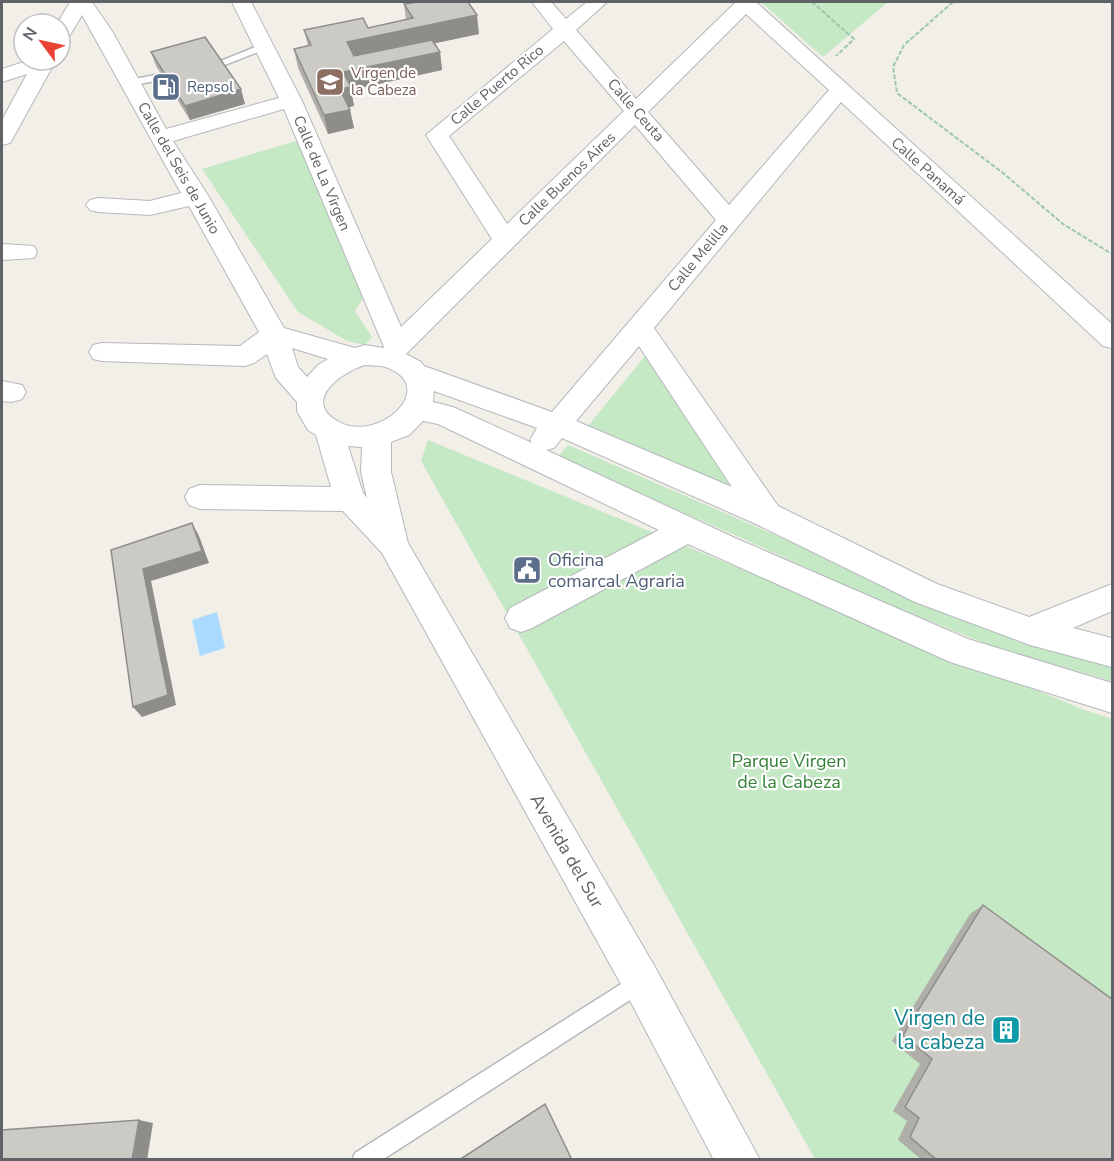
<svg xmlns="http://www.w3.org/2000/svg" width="1114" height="1161" font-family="'Nunito Sans',sans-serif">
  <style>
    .green { fill: #c5e8c5 }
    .water { fill: #aadaff }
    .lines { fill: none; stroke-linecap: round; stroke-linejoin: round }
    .service-casing { stroke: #b5b8bc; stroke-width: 3 }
    .minor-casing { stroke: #b5b8bc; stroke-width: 2 }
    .path { stroke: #9cc7a9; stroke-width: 2; stroke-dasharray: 4.5 2; stroke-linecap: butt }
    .service { fill: #fff; fill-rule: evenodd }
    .minor { fill: #fff; fill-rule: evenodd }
    .wall { fill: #afaea9 }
    .shaded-wall { fill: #8f8d8a }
    .building { fill: #cccac5; stroke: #8f8d8a; stroke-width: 1.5 }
    .labels { text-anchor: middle; stroke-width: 4.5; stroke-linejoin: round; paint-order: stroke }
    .far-education-label { font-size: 15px; fill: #785e54; stroke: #fff; text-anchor: start }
    .far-street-label { font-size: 15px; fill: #5f6368; stroke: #fff }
    .far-service-label { font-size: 15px; fill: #4e5e75; stroke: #fff; text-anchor: start }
    .service-label { font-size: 18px; fill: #4e5e75; stroke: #fff; text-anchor: start }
    .park-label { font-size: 18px; fill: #348238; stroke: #fff }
    .street-label { font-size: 18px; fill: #5f6368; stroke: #fff }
    .near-culture-label { font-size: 21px; fill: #0d838f; stroke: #fff; text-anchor: end }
  </style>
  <rect width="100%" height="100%" fill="#f1efe8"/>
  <!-- green -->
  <g class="green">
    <polygon points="761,2 888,2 823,57"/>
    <polygon points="306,138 365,295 355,311 372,337 365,345 347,341 298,312 202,169"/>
    <polygon points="645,356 734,492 588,426"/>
    <polygon points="428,440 1082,709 1112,719 1112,1159 815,1159 421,461"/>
    <polygon points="568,445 978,623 1112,666 1112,681 994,647 873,598 744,539 557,458"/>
  </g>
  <!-- water -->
  <polygon class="water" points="217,612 225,648 200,656 192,620"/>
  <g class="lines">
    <!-- service casing -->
    <g class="service-casing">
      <g id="service">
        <polygon points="265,43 270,46 268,48 212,70 210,73 204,73 201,69"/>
        <polygon points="182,70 187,73 185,75 129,86 124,83 129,80"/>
        <polygon points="640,972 647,975 650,982 647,989 382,1160 352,1160 355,1153"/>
      </g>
    </g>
    <!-- minor casing -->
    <g class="minor-casing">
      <g id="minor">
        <path d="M70 2H92L112 31 166 129 279 98 232 2H251L302 101 401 327 492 239 426 135 553 29 532 2H551L566 19 587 2H607L576 30 636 99 736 2H756L1112 324V348L1103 346 841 102 654 328 778 506 937 584 1029 617 1112 584V611L1073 628 1112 638V667L1030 645 915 602 756 524 562 438 554 448 546 450 735 538 968 639 1112 683V713L950 662 688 544 532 628 521 632 510 628 505 618 510 608 659 530 438 424 423 421 409 435 391 442V472L408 543 655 967 760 1160H714L627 995 382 553 343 511 200 509 189 505 185 497 189 489 200 485 331 487 316 435 308 430 297 411V402L276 378 267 354 254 363 245 366 102 361 93 359 89 352 93 345 102 343 240 346 259 332 189 206 150 215 98 212 90 210 86 205 90 200 98 198 150 201 181 193 82 15 67 40 60 42V24H57ZM746 14 829 90 729 205 648 112ZM564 41 624 111 507 224 449 136ZM284 109 384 347 383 348 365 345 355 348 284 328 209 197 173 141ZM635 125 716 220 552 412 424 366 421 362 406 354ZM639 346 732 487 576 421ZM292 348 328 359 318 365 307 377 298 367ZM365 365C373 366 382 365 388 368 439 388 378 445 337 421 302 400 342 372 365 365ZM434 391 537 428 530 440 532 443 453 407 433 402ZM348 446 362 447 361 472 367 498 363 493Z"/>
        <polygon points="30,60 56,60 13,138 10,143 2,145 2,120 27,74 2,82 2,69"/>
        <polygon points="2,244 34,246 37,252 34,258 2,260"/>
        <polygon points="2,381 22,385 26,392 22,399 12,402 2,401"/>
      </g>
    </g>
    <!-- path -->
    <g class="path">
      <polyline points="812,2 854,39 836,56"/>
      <polyline points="953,2 904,45 893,67 897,93 1003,173 1063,224 1112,254"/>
    </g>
    <!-- service -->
    <use href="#service" class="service"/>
    <!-- minor -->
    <use href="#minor" class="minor"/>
  </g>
  <!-- wall -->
  <g class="wall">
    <polygon points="404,4 479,34 435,43 440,52 442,70 351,90 354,106 349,107 354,128 328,134 298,68 294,49 308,46 304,30 368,28 406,20"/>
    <polygon points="151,52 245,104 190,120 156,66"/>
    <polygon points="983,905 1113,1160 922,1160 898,1140 907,1121 893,1111 920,1064 892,1041 970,914"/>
  </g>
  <!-- shaded-wall -->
  <g class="shaded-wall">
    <polygon points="477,15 479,34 351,61 347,42"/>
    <polygon points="440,52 442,70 351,90 354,106 344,108 340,89 343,72"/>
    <polygon points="241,89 245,104 190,120 185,106"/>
    <polygon points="350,110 354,128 328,134 324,115"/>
    <polygon points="192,523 199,536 209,563 151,581 176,705 142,717 133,707 143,569"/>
    <polygon points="139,1120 153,1123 147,1160 132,1160"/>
  </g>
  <!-- building -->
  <g class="building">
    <polygon points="418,2 468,2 477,15 347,42 354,56 432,40 440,52 343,72 351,87 340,89 350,110 324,115 294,49 311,45 304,30 363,18 368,28 413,18 404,4"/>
    <polygon points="205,37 241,89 185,106 151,52"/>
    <polygon points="192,523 202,551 143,569 168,695 133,707 111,550"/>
    <polygon points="983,905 1113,1000 1113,1160 937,1160 910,1137 919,1118 905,1107 932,1059 903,1035"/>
    <polygon points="545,1104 572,1160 459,1160"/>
    <polygon points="139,1120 132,1160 2,1160 2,1130"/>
  </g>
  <!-- icons -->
  <defs>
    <g id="school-square" transform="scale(1.5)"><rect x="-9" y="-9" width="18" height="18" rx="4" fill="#8d6e63" stroke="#fff"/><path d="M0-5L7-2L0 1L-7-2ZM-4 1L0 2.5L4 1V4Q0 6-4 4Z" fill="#fff"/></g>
    <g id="fuel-square" transform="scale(1.5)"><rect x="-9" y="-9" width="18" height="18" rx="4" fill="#5c6f8a" stroke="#fff"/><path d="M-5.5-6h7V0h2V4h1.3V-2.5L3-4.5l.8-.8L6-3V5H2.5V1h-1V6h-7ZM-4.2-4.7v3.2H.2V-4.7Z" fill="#fff"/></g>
    <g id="civic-square" transform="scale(1.5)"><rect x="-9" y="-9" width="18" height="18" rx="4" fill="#5c6f8a" stroke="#fff"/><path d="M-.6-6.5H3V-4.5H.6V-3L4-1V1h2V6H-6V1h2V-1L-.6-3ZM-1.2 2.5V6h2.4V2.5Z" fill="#fff"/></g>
    <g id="building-square" transform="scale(1.5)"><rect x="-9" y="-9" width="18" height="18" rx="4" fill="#0f9aa8" stroke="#fff"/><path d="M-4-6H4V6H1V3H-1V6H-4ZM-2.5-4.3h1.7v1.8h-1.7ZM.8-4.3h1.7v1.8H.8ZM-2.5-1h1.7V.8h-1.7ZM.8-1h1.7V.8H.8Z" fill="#fff"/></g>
  </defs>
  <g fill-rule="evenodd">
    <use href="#school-square" x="330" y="82"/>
    <use href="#fuel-square" x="166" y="87"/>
    <use href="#civic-square" x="527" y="570"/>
    <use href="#building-square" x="1006" y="1030"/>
  </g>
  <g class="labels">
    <!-- far-education labels -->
    <g class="far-education-label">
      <text x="351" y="78">Virgen de<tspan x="351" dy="17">la Cabeza</tspan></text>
    </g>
    <!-- far-street labels -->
    <g class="far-street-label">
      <text transform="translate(497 85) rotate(-40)" y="5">Calle Puerto Rico</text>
      <text transform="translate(636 110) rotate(49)" y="5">Calle Ceuta</text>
      <text transform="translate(179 168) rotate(60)" y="5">Calle del Seis de Junio</text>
      <text transform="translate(928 171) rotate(42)" y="5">Calle Panamá</text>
      <text transform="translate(322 173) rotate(67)" y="5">Calle de La Virgen</text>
      <text transform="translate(567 179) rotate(-44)" y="5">Calle Buenos Aires</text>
      <text transform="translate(698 257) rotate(-50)" y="5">Calle Melilla</text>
    </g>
    <!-- far-service labels -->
    <g class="far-service-label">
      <text x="187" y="92">Repsol</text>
    </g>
    <!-- service labels -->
    <g class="service-label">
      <text x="548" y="566">Oficina<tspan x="548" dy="21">comarcal Agraria</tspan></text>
    </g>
    <!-- park labels -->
    <g class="park-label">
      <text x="789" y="767">Parque Virgen<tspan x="789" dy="21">de la Cabeza</tspan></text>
    </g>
    <!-- street labels -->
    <g class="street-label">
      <text transform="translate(567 851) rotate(60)" y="6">Avenida del Sur</text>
    </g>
    <!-- near-culture labels -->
    <g class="near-culture-label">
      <text x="985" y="1025">Virgen de<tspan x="985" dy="24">la cabeza</tspan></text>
    </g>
  </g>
  <!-- border -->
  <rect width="1114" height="1161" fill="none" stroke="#5f6368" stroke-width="6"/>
  <!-- north arrow -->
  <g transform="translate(42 42) rotate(303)"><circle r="28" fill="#ffffff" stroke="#bfc1c3" stroke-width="1.5"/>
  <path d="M0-4.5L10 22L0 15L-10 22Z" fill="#ea4335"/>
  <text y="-9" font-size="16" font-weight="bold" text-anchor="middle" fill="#5f6368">N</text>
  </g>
</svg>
